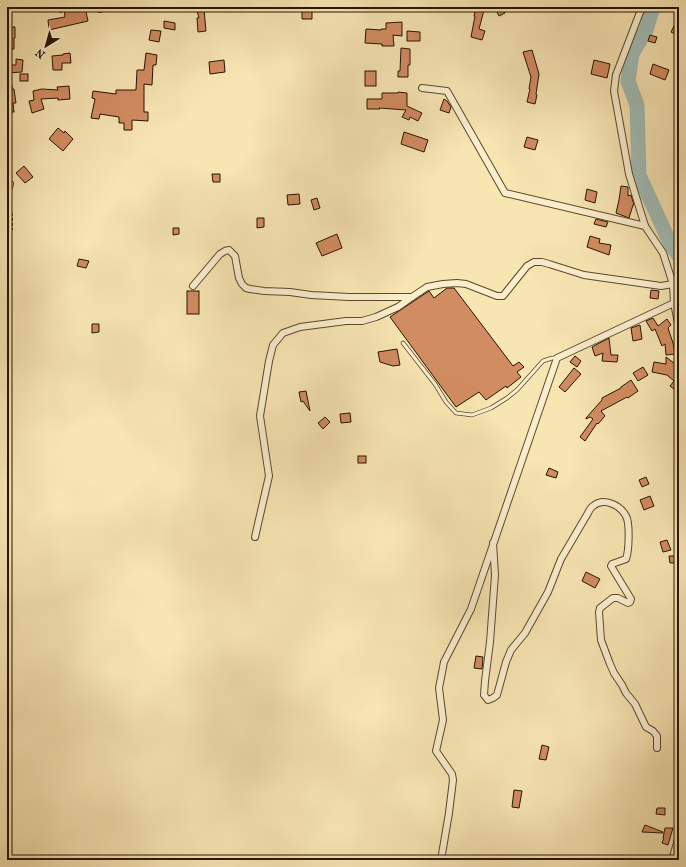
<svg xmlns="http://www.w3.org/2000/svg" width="686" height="867" font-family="'IM FELL French Canon',serif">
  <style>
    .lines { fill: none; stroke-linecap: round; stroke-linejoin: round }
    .river { stroke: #a1bdb7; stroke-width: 15 }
    .building { fill: #d28c61; stroke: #251401 }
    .lane-casing { stroke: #5a482d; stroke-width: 4.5 }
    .street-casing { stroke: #5a482d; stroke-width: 8 }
    .path { stroke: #251401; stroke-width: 1.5; stroke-dasharray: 3 2; stroke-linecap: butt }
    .lane { stroke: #faeecd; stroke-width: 3 }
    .street { stroke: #faeecd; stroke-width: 6 }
  </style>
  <rect width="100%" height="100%" fill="#f7e5b2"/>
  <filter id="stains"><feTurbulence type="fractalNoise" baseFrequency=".005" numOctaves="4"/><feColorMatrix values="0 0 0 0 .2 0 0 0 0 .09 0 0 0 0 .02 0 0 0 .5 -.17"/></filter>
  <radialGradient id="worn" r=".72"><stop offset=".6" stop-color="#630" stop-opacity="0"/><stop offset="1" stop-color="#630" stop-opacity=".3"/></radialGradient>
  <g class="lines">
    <!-- river -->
    <polyline class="river" points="653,7 646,30 632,54 628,81 637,105 639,175 670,243 679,256"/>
  </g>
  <!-- building -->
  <g class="building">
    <polygon points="64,7 86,7 86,12 88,21 49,30 48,20 65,17"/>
    <polygon points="502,7 505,13 499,16 496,10"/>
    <polygon points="476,8 484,10 479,29 485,31 482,40 471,37 475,16 474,16"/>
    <polygon points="204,9 206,31 198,32 197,18 199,18 197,11"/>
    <polygon points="312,10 312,19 302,19 302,11"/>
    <polygon points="679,16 679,36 671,32"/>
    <polygon points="164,21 175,23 175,30 164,28"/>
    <polygon points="402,22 402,36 393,35 394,46 382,46 382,44 365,43 366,29 381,30 381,29 386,29 386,23"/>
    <polygon points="7,27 15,27 15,38 14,38 14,49 7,49"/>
    <polygon points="151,30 161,31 159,42 149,40"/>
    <polygon points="407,31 420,32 420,41 407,41"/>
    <polygon points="650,35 657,37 655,43 648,41"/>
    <polygon points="401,48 410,49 410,65 408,65 408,77 398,77 398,71 400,71"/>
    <polygon points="532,50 539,74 536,94 537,95 535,104 527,102 530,89 529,89 531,77 523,52"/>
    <polygon points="70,53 71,63 62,63 62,70 53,70 52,56 63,55 63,54"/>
    <polygon points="146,53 157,55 156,65 153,65 152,85 144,84 144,112 148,112 148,121 132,120 132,130 124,130 124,123 119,123 119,117 100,114 99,119 91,118 95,99 92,98 93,91 116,94 116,90 136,90 137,70 144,70"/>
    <polygon points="16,59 23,60 22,72 7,73 7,65 16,65"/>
    <polygon points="224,60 225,72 210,74 209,62"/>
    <polygon points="594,60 610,64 607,78 591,74"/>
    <polygon points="653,64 669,70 665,80 650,74"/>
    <rect x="365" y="71" width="11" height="15"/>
    <rect x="20" y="74" width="8" height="7"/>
    <polygon points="7,85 12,85 12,89 14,89 16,103 13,103 14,112 7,112"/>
    <polygon points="69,86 70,99 58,100 58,98 41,99 44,109 32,113 29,101 34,100 33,91 42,89 58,90 57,87"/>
    <polygon points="398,92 407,93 407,106 422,113 418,121 410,117 409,120 402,117 406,110 379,108 380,109 367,109 367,99 382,99 382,93 398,93"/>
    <polygon points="444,99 447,101 451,107 449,113 440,110"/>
    <polygon points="58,128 64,133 65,131 73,139 63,151 49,139"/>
    <polygon points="404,132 428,140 424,152 401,144"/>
    <polygon points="527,137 538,140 535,150 524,147"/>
    <polygon points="24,166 33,177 25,183 16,173"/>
    <polygon points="212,174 220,174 220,182 213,182"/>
    <polygon points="621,186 628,187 628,196 631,195 634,205 633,205 629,218 616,213 619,200"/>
    <polygon points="587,189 597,192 595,203 585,200"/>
    <polygon points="299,194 300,204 288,205 287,195"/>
    <polygon points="317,198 320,208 314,210 311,200"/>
    <polygon points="257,218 264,218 264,227 257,228"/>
    <polygon points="596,219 608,222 606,227 594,224"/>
    <polygon points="173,228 179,228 179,234 173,235"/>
    <polygon points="337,234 342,248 322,256 316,243"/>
    <polygon points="590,236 600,239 599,243 611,245 609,255 587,247"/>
    <polygon points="79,259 89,261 86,268 77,266"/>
    <polygon points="447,288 454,288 513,366 519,362 524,367 517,372 521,377 507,388 506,386 486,400 479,392 456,407 390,317 429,291 434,298"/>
    <polygon points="651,290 659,291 658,299 650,298"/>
    <rect x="187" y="291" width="12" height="23"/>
    <polygon points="653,318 658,326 667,319 671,325 668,328 673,343 675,354 666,355 665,344 662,346 655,329 652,331 646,321"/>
    <polygon points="92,324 99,324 99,332 92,333"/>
    <polygon points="640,325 642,339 633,341 631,328"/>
    <polygon points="609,338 611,355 618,355 617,362 602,361 603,353 595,356 592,347"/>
    <polygon points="397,349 400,365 393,366 380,362 378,352"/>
    <polygon points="575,356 581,361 577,367 570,362"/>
    <polygon points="666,357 679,367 679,393 670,386 674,381 667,375 652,372 654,362 666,364"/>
    <polygon points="643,367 648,375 638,381 633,373"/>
    <polygon points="574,368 581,374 565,392 559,387"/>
    <polygon points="631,380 638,391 628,398 627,397 601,411 605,416 598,424 597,423 585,441 580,437 593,419 590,417 586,419 586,418 602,400 602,398 621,388 621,387"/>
    <polygon points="306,391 310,411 303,401 301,402 299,392"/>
    <polygon points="350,413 351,422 341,423 340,414"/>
    <polygon points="325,417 330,422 323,429 318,423"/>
    <rect x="358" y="456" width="8" height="7"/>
    <polygon points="549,468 558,472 556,478 546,475"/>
    <polygon points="646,477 649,484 642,487 639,480"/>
    <polygon points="650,496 654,506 644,510 640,500"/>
    <polygon points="667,540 671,550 663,552 660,542"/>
    <polygon points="669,556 676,556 676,563 670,563"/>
    <polygon points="586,572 600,579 595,588 582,581"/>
    <polygon points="476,656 483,657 482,669 474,668"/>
    <polygon points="542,745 549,747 546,760 539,759"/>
    <polygon points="514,790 522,791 519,808 512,807"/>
    <polygon points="657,808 665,808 665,815 656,814"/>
    <polygon points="645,825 663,832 663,833 642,832"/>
    <polygon points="665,828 673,828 668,845 662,843 664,838 663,838"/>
  </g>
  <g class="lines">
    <!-- lane casing -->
    <g class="lane-casing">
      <polyline id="lane" points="403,343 435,384 446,402 456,413 472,415 491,408 507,398 517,390 543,361 552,358 557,358"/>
    </g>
    <!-- street casing -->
    <g class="street-casing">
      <g id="street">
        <polyline points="100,7 100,9"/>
        <polyline points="642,7 616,75 614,91 629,174 645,226 663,253 673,284 674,303 679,328"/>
        <polyline points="422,88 447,91 505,193 645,226"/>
        <polyline points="7,192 10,184"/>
        <polyline points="193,286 220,254 225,251 229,250 235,256 239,278 242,284 246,288 250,289 264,291 290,292 311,295 349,297 412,297"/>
        <polyline points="255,537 269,476 260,416 269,361 273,345 283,333 300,327 346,321 362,321 376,317 398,307 412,297 427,287 443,284 457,283 466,284 497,296 503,296 527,266 534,262 542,262 549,264 584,275 661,286 673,284"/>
        <path d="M493 543 495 575 490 642 485 681 484 695 488 700 493 698 497 695 506 662 511 650 525 633 548 592 561 559 588 513C589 511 591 507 593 506 604 497 620 505 626 516 630 523 629 551 626 559L612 564 611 566 631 599 630 602 628 603 618 598H613L600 608 599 612 601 640 610 664 614 673 622 685 626 693 635 704 646 727 653 731 657 736V748"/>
        <polyline points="441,860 449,813 453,780 452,774 436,751 443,720 439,688 444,662 471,609 557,358 674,303"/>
        <polyline points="672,860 679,836"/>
      </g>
    </g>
    <!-- path -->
    <g class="path">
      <polyline points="60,7 61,13"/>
      <polyline points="10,198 12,216 12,230"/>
    </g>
    <!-- lane -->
    <use href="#lane" class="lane"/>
    <!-- street -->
    <use href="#street" class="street"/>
  </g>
  <!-- margin -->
  <rect width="686" height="867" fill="none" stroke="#f7e5b2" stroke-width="24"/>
  <rect x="8" y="8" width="670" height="851" fill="none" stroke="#251401" stroke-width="2"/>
  <rect x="12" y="12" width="662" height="843" fill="none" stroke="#251401"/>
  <!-- north arrow -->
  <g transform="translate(46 46) rotate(217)" stroke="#faeecd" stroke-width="3" paint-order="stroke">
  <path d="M0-3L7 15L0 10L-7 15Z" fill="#251401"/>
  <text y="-6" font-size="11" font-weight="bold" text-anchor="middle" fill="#251401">N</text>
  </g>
  <rect width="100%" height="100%" filter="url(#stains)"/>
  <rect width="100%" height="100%" fill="url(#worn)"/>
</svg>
